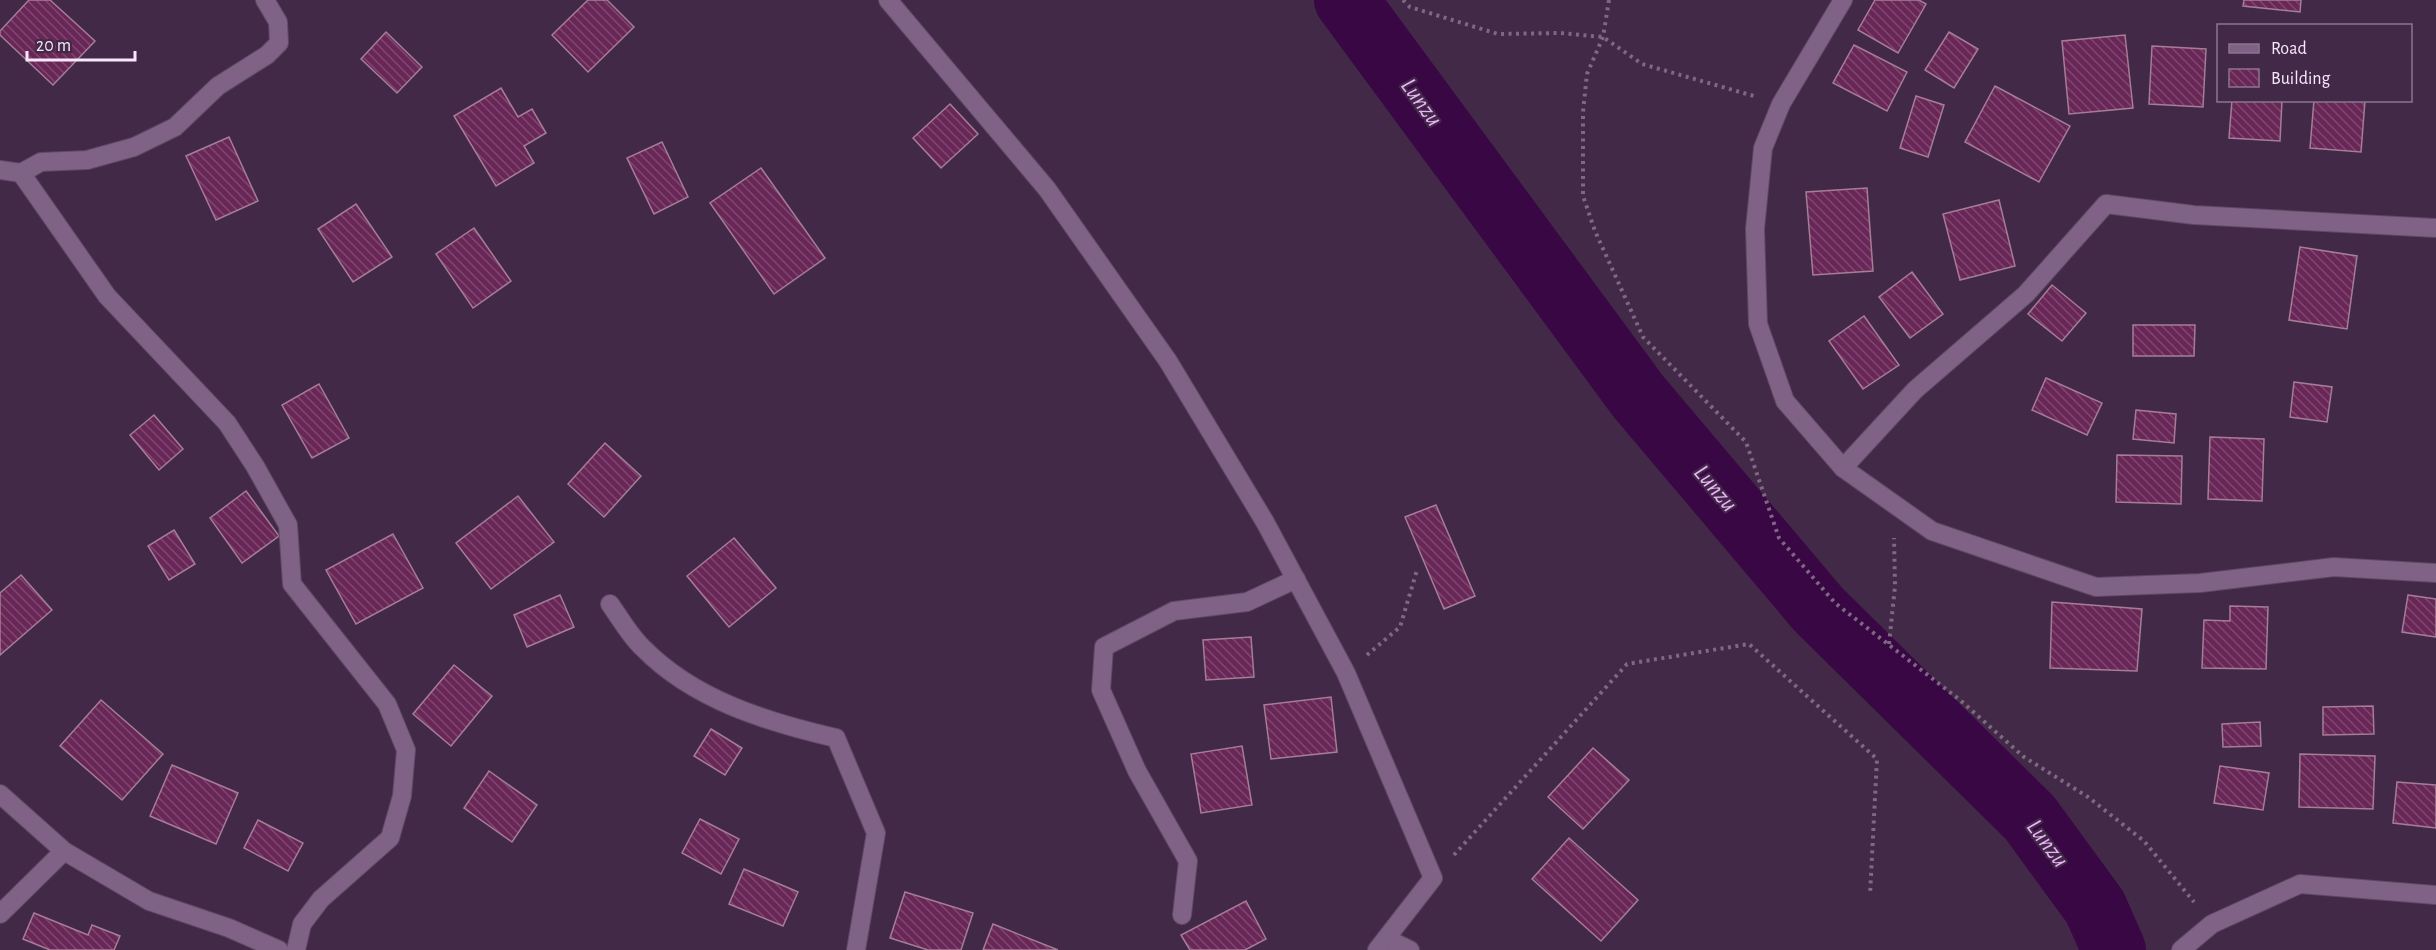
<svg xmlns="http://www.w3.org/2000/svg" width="2436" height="950" font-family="'Alegreya Sans',sans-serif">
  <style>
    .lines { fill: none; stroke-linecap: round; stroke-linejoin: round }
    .river { stroke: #3a0745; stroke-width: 64 }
    .building { fill: url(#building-back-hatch); stroke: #a67d97; stroke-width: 1.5 }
    .street-casing { stroke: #5e4963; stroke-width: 20 }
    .path { stroke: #7e6883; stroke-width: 4; stroke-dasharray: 3 4.5; stroke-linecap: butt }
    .street { stroke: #7f6285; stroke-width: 18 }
    .labels { text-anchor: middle; stroke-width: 4.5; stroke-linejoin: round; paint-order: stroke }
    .water-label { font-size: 24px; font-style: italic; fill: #ebb2f9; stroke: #422948 }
  </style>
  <defs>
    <pattern id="building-back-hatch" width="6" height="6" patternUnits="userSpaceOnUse" patternTransform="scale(1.5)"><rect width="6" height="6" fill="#692757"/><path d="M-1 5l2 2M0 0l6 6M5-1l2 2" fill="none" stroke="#7f4670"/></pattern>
  </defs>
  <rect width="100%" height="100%" fill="#422948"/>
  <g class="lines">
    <!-- river -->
    <polyline class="river" points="1346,0 1638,396 1818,609 2030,818 2095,907 2114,950"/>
  </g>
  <!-- building -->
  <g class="building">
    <polygon points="29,0 50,0 95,41 53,85 0,35 0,31"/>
    <polygon points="588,0 607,0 634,27 588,72 552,35"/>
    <polygon points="1875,0 1919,0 1926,4 1898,53 1858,30"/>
    <polygon points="2244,0 2301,0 2300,12 2243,6"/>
    <polygon points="386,32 422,67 397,93 361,59"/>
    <polygon points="1949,32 1978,49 1954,88 1925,70"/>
    <polygon points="2125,35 2133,108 2069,114 2062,41"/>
    <polygon points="1854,45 1907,72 1887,111 1833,83"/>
    <polygon points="2152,46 2206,49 2203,107 2149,104"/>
    <polygon points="1995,86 2070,126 2039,182 1965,142"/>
    <polygon points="501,88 518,117 532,109 546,133 524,146 534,163 496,186 454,116"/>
    <polygon points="1916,96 1944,105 1928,157 1900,148"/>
    <polygon points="2232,100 2282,100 2280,141 2229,138"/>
    <polygon points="2314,100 2365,100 2361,152 2310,148"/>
    <polygon points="950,104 978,134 941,168 913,138"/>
    <polygon points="229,137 258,201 216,220 186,156"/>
    <polygon points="662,142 688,197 654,214 627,158"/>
    <polygon points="761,168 825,258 774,294 710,203"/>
    <polygon points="1867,188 1873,271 1813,275 1806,192"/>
    <polygon points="1999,200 2015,266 1960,280 1943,214"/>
    <polygon points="356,204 392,257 353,282 318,229"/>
    <polygon points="474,228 511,281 473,308 436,254"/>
    <polygon points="2300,247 2357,256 2347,329 2289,320"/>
    <polygon points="1912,272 1943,314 1910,338 1879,297"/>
    <polygon points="2052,285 2086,313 2062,341 2028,314"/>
    <polygon points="1864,316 1899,365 1863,389 1829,341"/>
    <polygon points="2133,325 2195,325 2194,356 2133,356"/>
    <polygon points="2046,378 2102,403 2087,435 2032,410"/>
    <polygon points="2294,382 2332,387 2327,422 2290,417"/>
    <polygon points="319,384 349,438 312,458 282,405"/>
    <polygon points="2136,410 2176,414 2174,443 2133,439"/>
    <polygon points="154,415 183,449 159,470 130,435"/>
    <polygon points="2210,437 2264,439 2262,501 2208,499"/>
    <polygon points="605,443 641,476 604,517 568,484"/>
    <polygon points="2117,455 2182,456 2181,504 2116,502"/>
    <polygon points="246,491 279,536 242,563 210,518"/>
    <polygon points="518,496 554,542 491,589 456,543"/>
    <polygon points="1436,505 1475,596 1444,609 1405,517"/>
    <polygon points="174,530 195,564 169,580 148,546"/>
    <polygon points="393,534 423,588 356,624 326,570"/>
    <polygon points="734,538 776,588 729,627 687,576"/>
    <polygon points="21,575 52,610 0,655 0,593"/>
    <polygon points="560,595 574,627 527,647 514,615"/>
    <polygon points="2408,595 2436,599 2436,637 2402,632"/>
    <polygon points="2052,602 2142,609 2137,671 2050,668"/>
    <polygon points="2230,606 2268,607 2266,669 2202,668 2204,620 2230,621"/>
    <polygon points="1251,637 1254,677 1206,680 1203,640"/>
    <polygon points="454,665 492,696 451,746 413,714"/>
    <polygon points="1331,697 1337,752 1271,759 1264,705"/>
    <polygon points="101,700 163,754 122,800 60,746"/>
    <polygon points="2373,706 2374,734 2323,735 2323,707"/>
    <polygon points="2260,722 2261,746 2223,747 2222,724"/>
    <polygon points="711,729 742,748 725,775 694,756"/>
    <polygon points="1242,746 1252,805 1201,813 1191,754"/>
    <polygon points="1593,748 1629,780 1583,829 1548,797"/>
    <polygon points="2300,754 2375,756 2373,809 2299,807"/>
    <polygon points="172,765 238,793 216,844 150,816"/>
    <polygon points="2220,766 2269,773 2263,810 2214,803"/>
    <polygon points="489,771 537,805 512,842 464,808"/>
    <polygon points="2397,782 2436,785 2436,828 2393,823"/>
    <polygon points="700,819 739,839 721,874 682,853"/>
    <polygon points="258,820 303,843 288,871 244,848"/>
    <polygon points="1569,838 1638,900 1601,941 1532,879"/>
    <polygon points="744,869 798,892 783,926 729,904"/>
    <polygon points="905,892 973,913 961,950 928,950 890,938"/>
    <polygon points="1246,901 1266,939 1245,950 1190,950 1181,935"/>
    <polygon points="34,913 88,935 92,925 120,936 114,950 50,950 23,939"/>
    <polygon points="993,924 1058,950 983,950"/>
  </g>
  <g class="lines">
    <!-- street casing -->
    <g class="street-casing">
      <g id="street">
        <polyline points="888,0 1047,189 1168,361 1265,522 1346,673 1433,878 1377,950"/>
        <polyline points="1843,0 1781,104 1763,148 1755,229 1758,324 1785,401 1843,468 1932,531 2096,587 2200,583 2334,567 2436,573"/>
        <polyline points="0,170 21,173 41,162 87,160 134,147 175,127 218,86 267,55 279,43 278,22 265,0"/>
        <polyline points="21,173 107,296 227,423 255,466 288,525 292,584 387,704 406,750 402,796 390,838 321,899 302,924 296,950"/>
        <polyline points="1843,468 1915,390 2026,294 2106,204 2194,215 2436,228"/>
        <path d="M610 604C620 618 630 636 643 648 694 700 767 722 836 738L876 833 856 950"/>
        <polyline points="0,794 64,851 149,901 229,928 279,950"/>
        <polyline points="0,914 64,851"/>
        <polyline points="1182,915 1188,861 1137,771 1101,690 1104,647 1174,611 1247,602 1296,579"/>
        <polyline points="1387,939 1410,950"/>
        <polyline points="2181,950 2212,924 2300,884 2436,895"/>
      </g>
    </g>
    <!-- path -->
    <g class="path">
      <polyline points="1403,0 1410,7 1498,34 1560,33 1603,37 1642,64 1754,96"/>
      <polyline points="1609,0 1603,37 1587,74 1583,112 1583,196 1595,231 1643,337 1746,442 1779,538 1835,603 1960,700 2024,757 2088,797 2144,841 2194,902"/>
      <polyline points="1889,644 1895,586 1894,538"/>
      <polyline points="1367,655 1400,627 1417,570"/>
      <polyline points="1454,855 1627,664 1749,644 1877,759 1870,895"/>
    </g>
    <!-- street -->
    <use href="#street" class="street"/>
  </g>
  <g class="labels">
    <!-- water labels -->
    <g class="water-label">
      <text transform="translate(1422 102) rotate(54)" y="8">Lunzu</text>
      <text transform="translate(1716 488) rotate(50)" y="8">Lunzu</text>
      <text transform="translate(2048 843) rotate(53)" y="8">Lunzu</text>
    </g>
  </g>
  <!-- legend -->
  <rect x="2217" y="24" width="195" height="78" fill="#422948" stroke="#8a758f" stroke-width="1.5"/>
  <rect x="2229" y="44" width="30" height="9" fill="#7f6285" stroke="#8a758f" stroke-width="1.5"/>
  <text x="2271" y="54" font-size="18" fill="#f7e7fa">Road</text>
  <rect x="2229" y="69" width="30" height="18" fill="url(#building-back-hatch)" stroke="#8a758f" stroke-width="1.5"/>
  <text x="2271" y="84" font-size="18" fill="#f7e7fa">Building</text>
  <!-- scale -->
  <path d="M27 51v9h108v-9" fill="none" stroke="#f7e7fa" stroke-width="3"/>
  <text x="36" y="51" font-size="18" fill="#f7e7fa" stroke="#422948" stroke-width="4.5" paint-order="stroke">20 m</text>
</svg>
